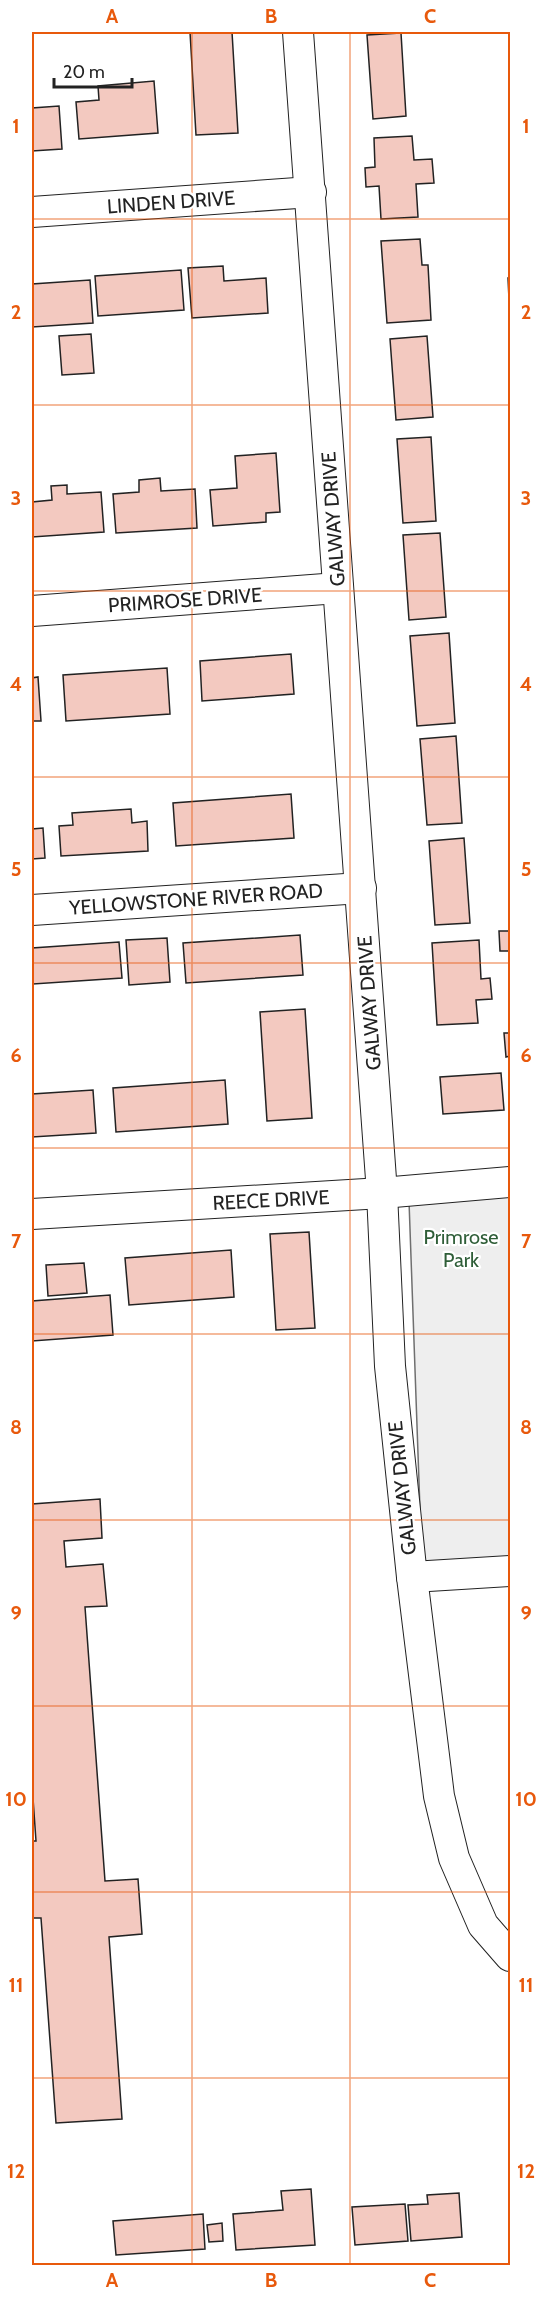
<svg xmlns="http://www.w3.org/2000/svg" width="542" height="2297" font-family="Cabin,sans-serif">
  <style>
    .green { fill: #eee; stroke: #6f6f6f; stroke-width: 1.5 }
    .building { fill: #f3c9c0; stroke: #222; stroke-width: 1.5 }
    .lines { fill: none; stroke-linecap: round; stroke-linejoin: round }
    .minor-casing { stroke: #222; stroke-width: 32 }
    .minor { stroke: #fff; stroke-width: 30 }
    .grid { fill: none; stroke: #e8590c; stroke-width: 1.5; stroke-opacity: 0.55 }
    .labels { text-anchor: middle; stroke-width: 4.5; stroke-linejoin: round; paint-order: stroke }
    .street-label { font-size: 20px; fill: #222; stroke: #fff }
    .park-label { font-size: 20px; fill: #2f5e38; stroke: #fff }
    .neatline { fill: none; stroke: #e8590c; stroke-width: 2 }
    .grid-label { font-size: 20px; text-anchor: middle; font-weight: bold; fill: #e8590c }
  </style>
  <rect width="100%" height="100%" fill="#fff"/>
  <polygon class="green" points="510,1194 510,1559 422,1566 409,1201"/>
  <g class="building">
    <polygon points="190,32 232,32 238,133 196,135"/>
    <polygon points="401,33 406,116 373,119 367,35"/>
    <polygon points="154,81 158,133 79,139 76,102 99,100 98,86"/>
    <polygon points="59,106 62,149 32,151 32,108"/>
    <polygon points="412,136 414,160 432,159 434,183 416,184 418,217 381,219 379,186 366,187 365,168 375,167 374,138"/>
    <polygon points="420,239 422,265 428,265 431,320 387,323 381,241"/>
    <polygon points="223,266 224,281 266,278 268,313 192,318 188,268"/>
    <polygon points="181,270 184,310 98,316 95,276"/>
    <polygon points="508,278 510,278 510,321"/>
    <polygon points="90,280 93,323 32,327 32,284"/>
    <polygon points="91,334 94,373 62,375 59,336"/>
    <polygon points="427,336 433,417 396,420 390,339"/>
    <polygon points="431,437 436,521 403,523 397,439"/>
    <polygon points="276,453 280,512 266,513 266,522 213,526 210,490 237,488 235,456"/>
    <polygon points="160,478 161,491 195,489 197,528 116,533 113,494 139,492 139,480"/>
    <polygon points="67,485 67,494 101,492 104,532 32,537 32,502 52,500 51,486"/>
    <polygon points="440,533 446,617 409,620 403,535"/>
    <polygon points="449,633 455,723 417,726 410,636"/>
    <polygon points="291,654 294,694 202,701 200,661"/>
    <polygon points="167,668 170,714 66,721 63,675"/>
    <polygon points="38,677 41,721 32,721 32,678"/>
    <polygon points="456,736 462,823 427,825 420,739"/>
    <polygon points="291,794 294,838 176,846 173,803"/>
    <polygon points="131,809 132,823 147,821 148,851 61,856 59,826 73,825 72,813"/>
    <polygon points="43,828 45,858 32,859 32,829"/>
    <polygon points="464,838 470,923 435,925 429,841"/>
    <polygon points="499,931 510,931 510,951 500,951"/>
    <polygon points="300,935 303,975 186,983 183,943"/>
    <polygon points="167,938 170,982 129,985 126,940"/>
    <polygon points="479,940 481,979 490,978 492,999 476,1000 478,1023 437,1025 432,943"/>
    <polygon points="119,942 122,978 33,984 32,948"/>
    <polygon points="305,1009 312,1118 267,1121 260,1012"/>
    <polygon points="504,1033 510,1033 510,1056 506,1057"/>
    <polygon points="501,1073 504,1110 443,1114 440,1077"/>
    <polygon points="225,1080 228,1124 116,1132 113,1088"/>
    <polygon points="93,1090 96,1133 32,1137 32,1094"/>
    <polygon points="309,1232 315,1328 276,1330 270,1234"/>
    <polygon points="231,1250 234,1297 129,1305 125,1258"/>
    <polygon points="84,1263 87,1293 48,1296 46,1265"/>
    <polygon points="110,1295 113,1335 32,1341 32,1301"/>
    <polygon points="100,1499 102,1538 64,1541 66,1567 103,1564 107,1606 85,1607 105,1881 138,1879 142,1934 109,1937 122,2119 56,2123 41,1918 32,1918 32,1841 36,1841 32,1784 32,1504"/>
    <polygon points="311,2189 315,2245 236,2250 233,2214 283,2210 281,2191"/>
    <polygon points="459,2193 462,2237 411,2241 408,2205 428,2204 427,2195"/>
    <polygon points="405,2204 408,2241 355,2245 352,2207"/>
    <polygon points="203,2214 205,2249 116,2255 113,2221"/>
    <polygon points="222,2223 223,2241 209,2242 207,2225"/>
  </g>
  <g class="lines">
    <g class="minor-casing">
      <g id="minor">
        <polyline points="298,32 382,1193 390,1366 412,1577 439,1796 454,1858 483,1925 510,1956"/>
        <polyline points="32,212 311,192"/>
        <polyline points="32,611 338,588"/>
        <polyline points="32,910 361,888"/>
        <polyline points="32,1214 382,1193 510,1182"/>
        <polyline points="412,1577 510,1571"/>
      </g>
    </g>
    <use href="#minor" class="minor"/>
  </g>
  <path class="grid" d="M192,32v2234M350,32v2234M32,219h478M32,405h478M32,591h478M32,777h478M32,963h478M32,1148h478M32,1334h478M32,1520h478M32,1706h478M32,1892h478M32,2078h478"/>
  <g class="labels">
    <g class="street-label">
      <text transform="translate(171 202) rotate(-4)" y="7">LINDEN DRIVE</text>
      <text transform="translate(333 519) rotate(-94)" y="7">GALWAY DRIVE</text>
      <text transform="translate(185 600) rotate(-4)" y="7">PRIMROSE DRIVE</text>
      <text transform="translate(196 899) rotate(-4)" y="7">YELLOWSTONE RIVER ROAD</text>
      <text transform="translate(369 1003) rotate(-94)" y="7">GALWAY DRIVE</text>
      <text transform="translate(271 1200) rotate(-3)" y="7">REECE DRIVE</text>
      <text transform="translate(402 1488) rotate(-96)" y="7">GALWAY DRIVE</text>
    </g>
    <g class="park-label">
      <text x="461" y="1244">Primrose<tspan x="461" dy="23">Park</tspan></text>
    </g>
  </g>
  <rect width="542" height="2297" fill="none" stroke="#ffffff" stroke-width="66"/>
  <path d="M54 78v9h78v-9" fill="none" stroke="#222222" stroke-width="3"/>
  <text x="63" y="78" font-size="18" fill="#222222" stroke="#ffffff" stroke-width="4.5" paint-order="stroke">20 m</text>
  <rect x="33" y="33" width="476" height="2231" class="neatline"/>
  <g class="grid-label">
    <text x="112" y="23">A</text>
    <text x="271" y="23">B</text>
    <text x="430" y="23">C</text>
    <text x="16" y="133">1</text>
    <text x="526" y="133">1</text>
    <text x="16" y="319">2</text>
    <text x="526" y="319">2</text>
    <text x="16" y="505">3</text>
    <text x="526" y="505">3</text>
    <text x="16" y="691">4</text>
    <text x="526" y="691">4</text>
    <text x="16" y="876">5</text>
    <text x="526" y="876">5</text>
    <text x="16" y="1062">6</text>
    <text x="526" y="1062">6</text>
    <text x="16" y="1248">7</text>
    <text x="526" y="1248">7</text>
    <text x="16" y="1434">8</text>
    <text x="526" y="1434">8</text>
    <text x="16" y="1620">9</text>
    <text x="526" y="1620">9</text>
    <text x="16" y="1806">10</text>
    <text x="526" y="1806">10</text>
    <text x="16" y="1992">11</text>
    <text x="526" y="1992">11</text>
    <text x="16" y="2178">12</text>
    <text x="526" y="2178">12</text>
    <text x="112" y="2287">A</text>
    <text x="271" y="2287">B</text>
    <text x="430" y="2287">C</text>
  </g>
</svg>
